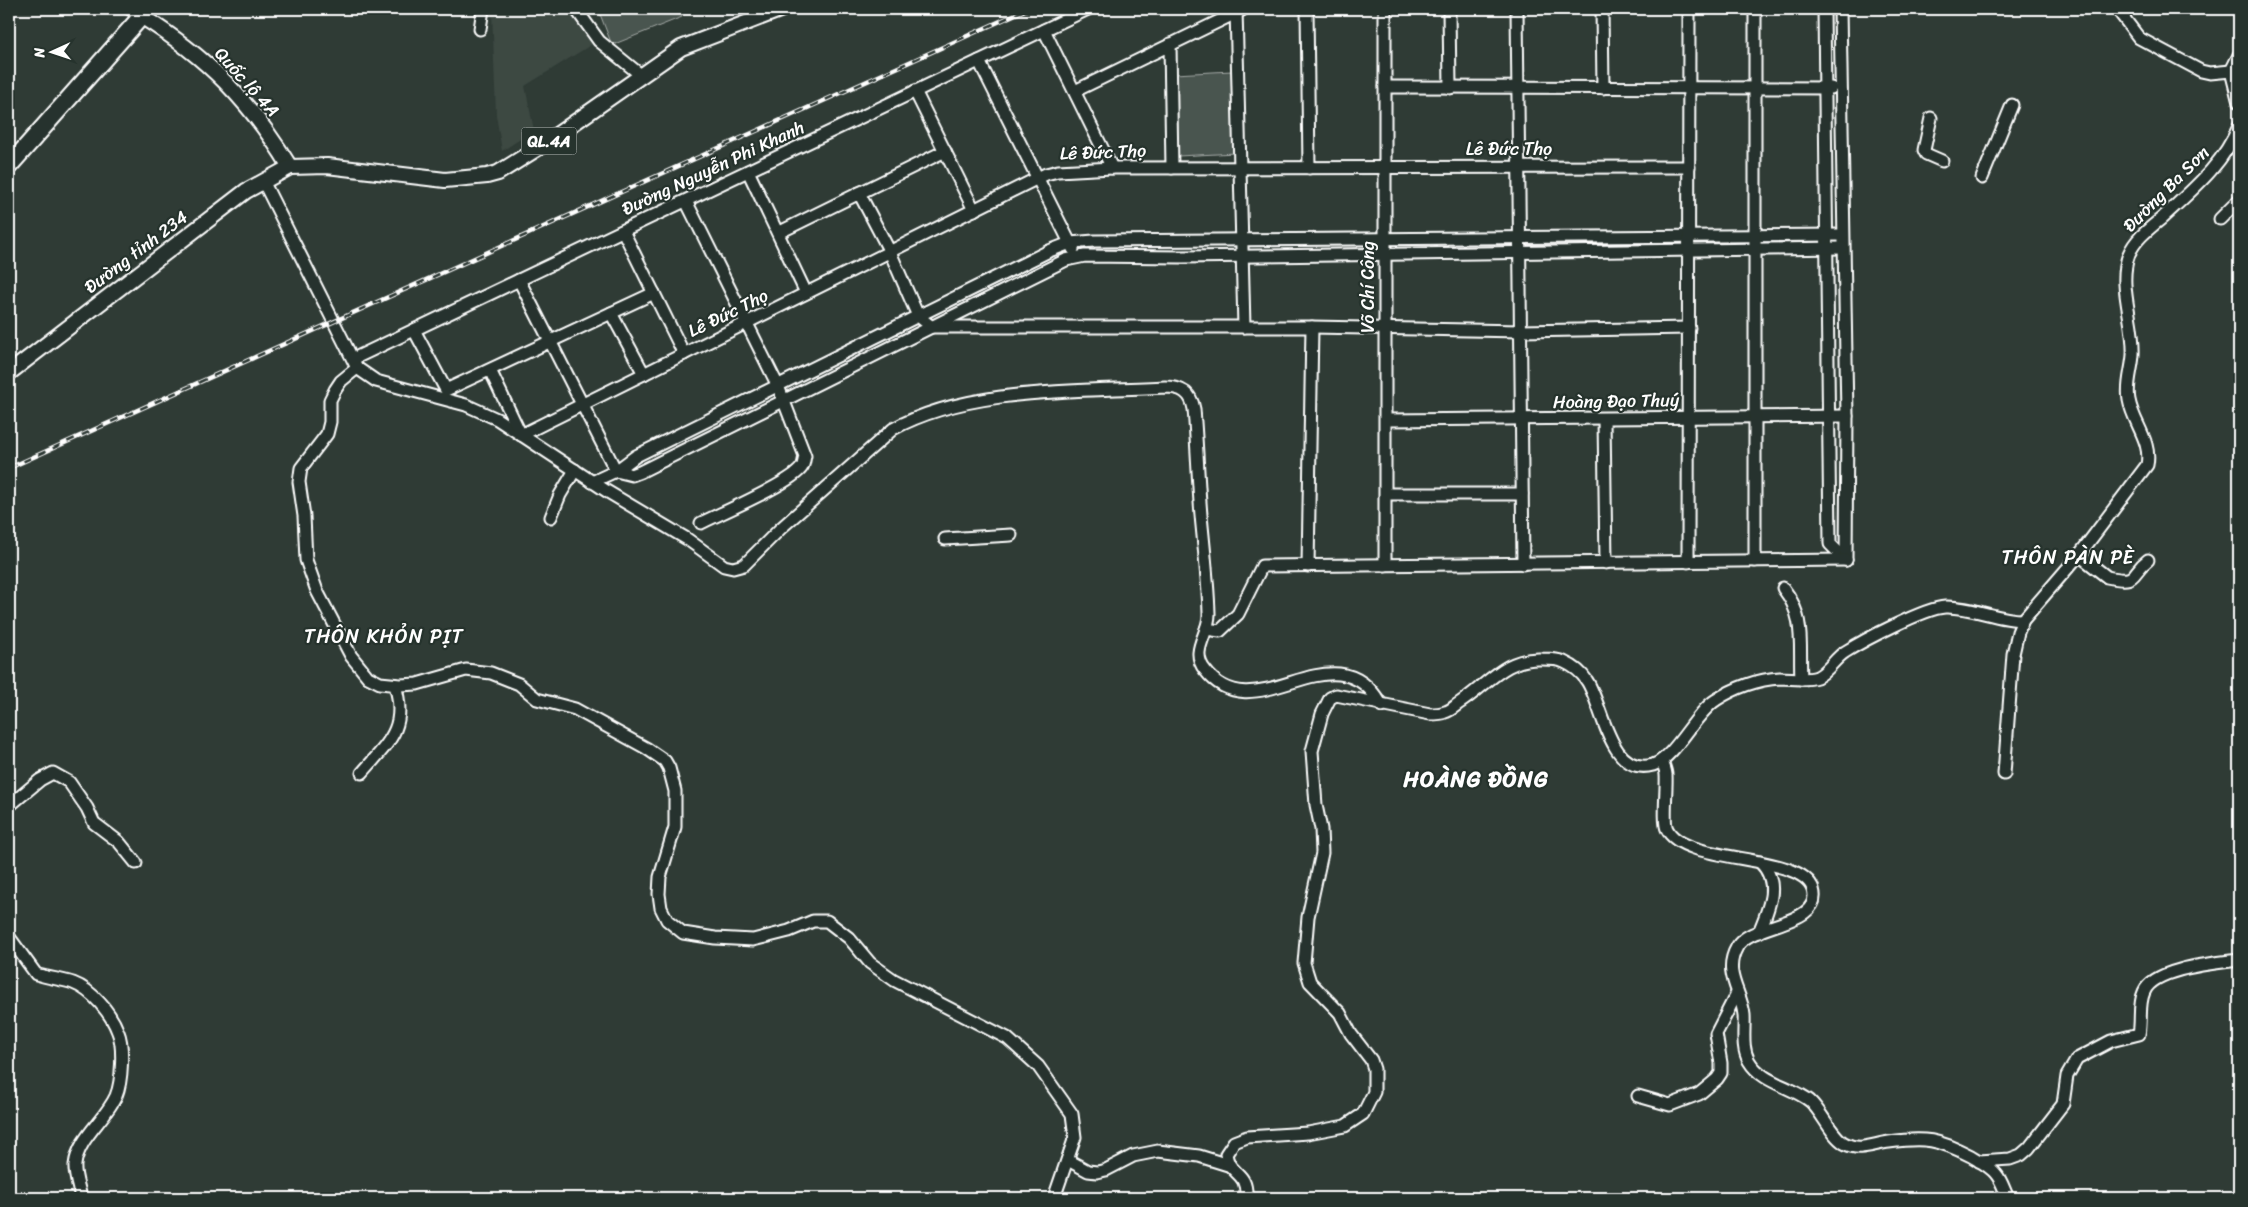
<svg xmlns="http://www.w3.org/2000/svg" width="2248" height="1207" font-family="Sriracha,sans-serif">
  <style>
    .built { fill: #3c4842 }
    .green { fill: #4a544f; stroke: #a4aaa7 }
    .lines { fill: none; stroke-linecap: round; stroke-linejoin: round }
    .minor-casing { stroke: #fff; stroke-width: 15 }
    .major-casing { stroke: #fff; stroke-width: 18 }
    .highway-casing { stroke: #fff; stroke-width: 20 }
    .minor { stroke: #26332d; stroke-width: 11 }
    .major { stroke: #26332d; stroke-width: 14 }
    .highway { stroke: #26332d; stroke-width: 16 }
    .rail-casing { stroke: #fff; stroke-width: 4.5 }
    .rail { stroke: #26332d; stroke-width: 2.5; stroke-dasharray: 8; stroke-linecap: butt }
    .labels { text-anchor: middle; stroke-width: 4.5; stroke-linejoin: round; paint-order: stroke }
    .shield { fill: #26332d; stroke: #bec2c0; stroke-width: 1 }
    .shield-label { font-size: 16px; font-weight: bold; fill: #fff }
    .street-label { font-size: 18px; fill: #fff; stroke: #26332d }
    .quarter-label { font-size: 20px; letter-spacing: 1px; fill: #fff; stroke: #26332d }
    .district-label { font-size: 22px; font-weight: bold; letter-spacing: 1px; fill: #fff; stroke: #26332d }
  </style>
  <rect width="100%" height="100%" fill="#2f3b35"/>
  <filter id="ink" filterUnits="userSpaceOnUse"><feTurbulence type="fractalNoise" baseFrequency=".02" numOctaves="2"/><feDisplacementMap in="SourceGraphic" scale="10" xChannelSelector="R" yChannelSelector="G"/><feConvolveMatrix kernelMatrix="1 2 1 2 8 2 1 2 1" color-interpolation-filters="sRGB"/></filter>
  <g filter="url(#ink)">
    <polygon class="built" points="492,9 572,9 594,43 525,86 534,130 502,151 496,115"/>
    <g class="green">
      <polygon points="598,9 679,9 682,17 612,45"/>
      <polygon points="1232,71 1236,153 1178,156 1174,74"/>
    </g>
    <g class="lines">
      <g class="minor-casing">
        <g id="minor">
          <polyline points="130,9 141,16"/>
          <polyline points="576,9 599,41 642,76"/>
          <polyline points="1236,9 1244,327"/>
          <polyline points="1307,9 1309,168"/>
          <polyline points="1449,9 1450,88"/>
          <polyline points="1517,9 1523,564"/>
          <polyline points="1602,9 1603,88"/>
          <polyline points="1824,9 1830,544 1846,560"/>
          <polyline points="1840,9 1847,416 1846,560"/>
          <polyline points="2117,9 2139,38 2201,71 2210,73 2231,71"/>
          <polyline points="480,29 483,9"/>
          <polyline points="1044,30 1112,168"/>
          <polyline points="1170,44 1172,168"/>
          <polyline points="2239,55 2231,71 2239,103"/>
          <polyline points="979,61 1073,249"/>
          <polyline points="1385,87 1831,88"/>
          <polyline points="915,91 974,210"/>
          <polyline points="1075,91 1242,10"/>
          <polyline points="1931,118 1924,150 1926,154 1942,161"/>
          <polyline points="748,171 806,293"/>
          <polyline points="1982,178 2012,105"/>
          <path d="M263,181l94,187 19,13 90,24 31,14 111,73 79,47 37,27 9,2 11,-3 37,-37 112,-99c76,-42 186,-37 272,-42 16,0 26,5 29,22 3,36 4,71 7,106 3,33 7,65 8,98 1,21 -20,37 -4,57 50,66 130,-48 177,36"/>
          <polyline points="859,193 890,252 918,316 932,327 1312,327 1521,331 1689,328"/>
          <path d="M686,201l92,185 27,70c-1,3 -1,8 -3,11 -10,16 -81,46 -101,56"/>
          <polyline points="2220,219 2239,200"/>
          <polyline points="623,231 684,354"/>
          <polyline points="778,233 945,151"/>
          <polyline points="519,280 616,471"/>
          <polyline points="611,313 644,374"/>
          <polyline points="414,330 446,390 654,293"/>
          <polyline points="353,359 1088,9"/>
          <polyline points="357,368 341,381 335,390 330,400 330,422 327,434 301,468 299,482 304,516 306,560 317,591 351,656 368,677 380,683 400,685 417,684 466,670 491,673 519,684 537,699 575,709 646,748 665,761 669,768 675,791 675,827 660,877 659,894 661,908 667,920 683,933 715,938 753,940 789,931 813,921 827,921 849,938 870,963 894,980 1007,1038 1038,1066 1072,1114 1075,1137 1054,1198"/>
          <polyline points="490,370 521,435 1046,174 1058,171 1112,168 1689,167"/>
          <polyline points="1604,419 1606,563"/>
          <polyline points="1386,420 1847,416"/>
          <polyline points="616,471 632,475 640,472 1066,260 1085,256 1182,257 1842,248"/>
          <polyline points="592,482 616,471 636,456 1049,251 1070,243 1094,241 1842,235"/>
          <polyline points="1386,494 1522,494"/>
          <polyline points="551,517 560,495 575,470"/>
          <polyline points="945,539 1011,535"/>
          <path d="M2079,555l28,22c33,7 22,-3 41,-17"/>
          <polyline points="1755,561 1755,9"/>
          <polyline points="1688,562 1689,9"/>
          <polyline points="1385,565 1385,9"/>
          <polyline points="1308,566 1312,327"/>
          <path d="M1783,588c23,29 16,56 18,91"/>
          <polyline points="1206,629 1220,631 1238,614 1262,566 1846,560"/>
          <path d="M1662,760c1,5 4,10 4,15 1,11 -3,47 1,54 17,36 134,23 146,60 11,37 -63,33 -76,58 -15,26 5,45 7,68 1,14 -3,32 5,46 13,22 42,25 61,40 12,11 21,34 34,42 15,9 29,1 45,-1 36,-5 49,-3 82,14 8,5 19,10 25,18 6,7 8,16 12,24"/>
          <path d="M362,773c26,-30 46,-45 33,-88"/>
          <path d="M2004,774l9,-120 5,-22 5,-12 56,-65 68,-90c5,-24 -14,-42 -18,-65 -3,-15 3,-30 4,-45 2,-33 -16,-69 -4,-101 6,-15 21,-26 33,-36 30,-28 61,-53 77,-92"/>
          <polyline points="9,806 40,780 53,773 69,782 87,808 94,823 119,842 136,863"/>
          <path d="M1759,932c10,-24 22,-50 1,-70"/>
          <path d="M9,937l27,37c12,4 25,5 37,9 19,7 38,30 45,49 6,14 4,50 -2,64 -11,24 -38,42 -41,69 -1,10 4,22 6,33"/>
          <polyline points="1638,1096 1670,1105 1699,1094 1717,1079 1721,1073 1721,1063 1716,1034 1737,993"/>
          <polyline points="1068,1160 1088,1171 1097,1172 1106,1170 1133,1156 1158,1151 1199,1156 1228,1165"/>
          <path d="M1979,1161l31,-2 11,-4 8,-7 34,-44 4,-28 10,-17 34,-18 28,-7c3,-14 -1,-29 5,-42 9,-24 73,-29 95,-32"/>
          <path d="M1246,1198c2,-28 -17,-22 -20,-44l8,-12 13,-5 61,-4 37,-7 18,-12 11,-22v-23l-3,-9 -20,-26 -11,-21 -30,-31 -6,-19 4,-46 14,-64 -1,-24 -5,-24 -4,-54 10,-37 8,-16 6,-3 94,19c5,0 11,0 15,-2 5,-1 9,-5 13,-8 29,-18 46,-47 84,-45 7,0 16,0 22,3 9,4 18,11 23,19 16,24 22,96 66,84 22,-7 42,-52 63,-65 18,-12 42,-21 64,-22 12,0 25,3 37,-1 11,-5 18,-19 28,-25 19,-12 80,-44 100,-45 26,-1 52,13 78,13"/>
        </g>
      </g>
      <g class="major-casing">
        <g id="major">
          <path d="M141,16c66,41 109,85 149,151"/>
          <polyline points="9,373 246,191 290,167 327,166 445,180 487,176 498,173 538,148 681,48 782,9"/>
        </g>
      </g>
      <g class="highway-casing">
        <polyline id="highway" points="9,166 148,9"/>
      </g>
      <use href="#minor" class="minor"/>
      <use href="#major" class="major"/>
      <use href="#highway" class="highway"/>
      <g class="rail-casing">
        <polyline id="rail" points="9,468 1027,9"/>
      </g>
      <use href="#rail" class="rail"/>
    </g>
  </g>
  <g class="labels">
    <rect class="shield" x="521.5" y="127.5" width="55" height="27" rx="4"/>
    <g class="shield-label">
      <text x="549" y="147">QL.4A</text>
    </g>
    <g class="street-label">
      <text transform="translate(247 82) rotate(48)" y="6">Quốc lộ 4A</text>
      <text x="1509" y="155">Lê Đức Thọ</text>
      <text transform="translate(1103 152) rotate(-2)" y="6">Lê Đức Thọ</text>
      <text transform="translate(713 168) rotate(-25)" y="6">Đường Nguyễn Phi Khanh</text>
      <text transform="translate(2166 189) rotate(-45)" y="6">Đường Ba Sơn</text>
      <text transform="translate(136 252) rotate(-37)" y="6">Đường tỉnh 234</text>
      <text transform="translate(1368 287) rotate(-90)" y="6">Võ Chí Công</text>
      <text transform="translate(728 313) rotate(-26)" y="6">Lê Đức Thọ</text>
      <text transform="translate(1616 401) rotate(-1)" y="6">Hoàng Đạo Thuý</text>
    </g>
    <g class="quarter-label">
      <text x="2068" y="564">THÔN PÀN PÈ</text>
      <text x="384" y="643">THÔN KHỎN PỊT</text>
    </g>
    <g class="district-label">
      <text x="1476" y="787">HOÀNG ĐỒNG</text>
    </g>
  </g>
  <rect width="2248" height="1207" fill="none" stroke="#26332d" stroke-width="30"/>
  <rect x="15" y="15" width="2218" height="1177" fill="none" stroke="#fff" stroke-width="2" filter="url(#ink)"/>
  <g transform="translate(52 52) rotate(267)" stroke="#26332d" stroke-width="4" paint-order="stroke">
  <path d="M0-4L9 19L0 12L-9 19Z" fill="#ffffff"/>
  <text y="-8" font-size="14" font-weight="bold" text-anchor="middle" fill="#ffffff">N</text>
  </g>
</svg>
